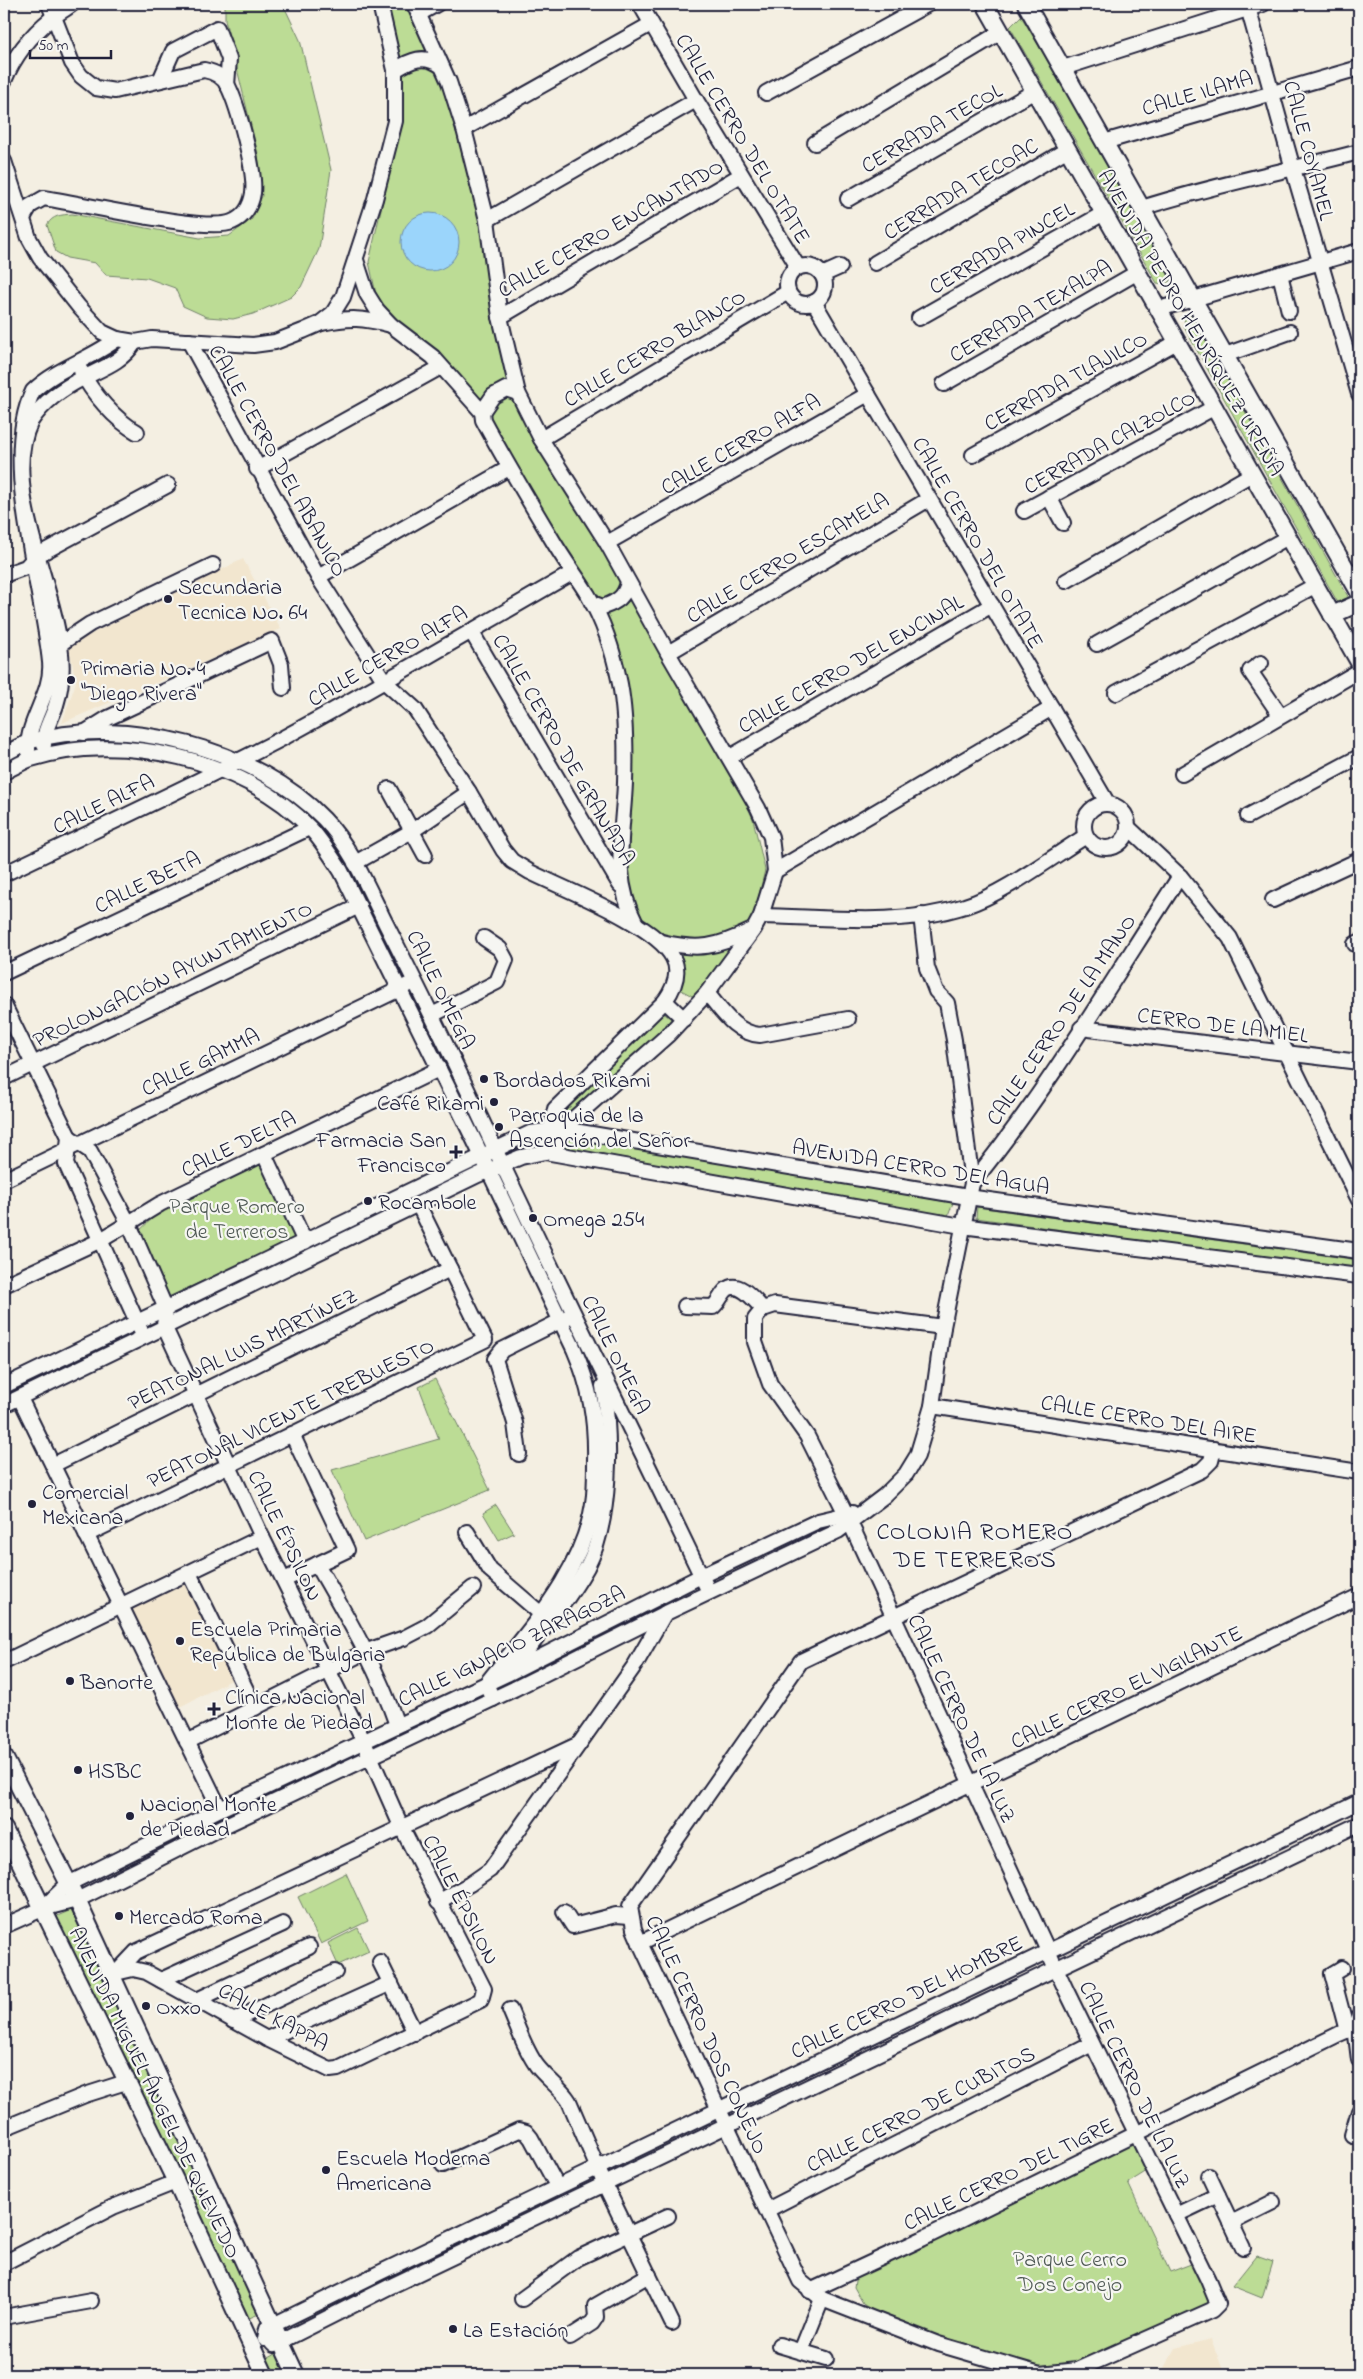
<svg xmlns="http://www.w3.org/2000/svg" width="1363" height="2379" font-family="'Indie Flower',sans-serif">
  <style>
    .built { fill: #f2e6cf }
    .green { fill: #bcdc95; stroke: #6f7f68 }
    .water { fill: #9bd5fb; stroke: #6b8dae }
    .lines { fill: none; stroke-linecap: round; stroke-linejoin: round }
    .minor-casing { stroke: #22223b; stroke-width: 18 }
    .major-casing { stroke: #22223b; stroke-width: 20 }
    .minor { stroke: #f6f6f2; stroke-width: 14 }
    .major { stroke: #f6f6f2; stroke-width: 16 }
    .poi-dot { fill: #22223b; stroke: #f6f6f2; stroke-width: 2 }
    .labels { text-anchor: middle; stroke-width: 4.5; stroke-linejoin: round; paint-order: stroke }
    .street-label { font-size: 22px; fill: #22223b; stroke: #f6f6f2 }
    .poi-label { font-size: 22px; fill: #22223b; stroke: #f6f6f2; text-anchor: start }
    .park-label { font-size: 22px; fill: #505a56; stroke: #f6f6f2 }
    .neighbourhood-label { font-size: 24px; letter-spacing: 1px; fill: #22223b; stroke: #f6f6f2 }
  </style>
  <rect width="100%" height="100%" fill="#f4efe2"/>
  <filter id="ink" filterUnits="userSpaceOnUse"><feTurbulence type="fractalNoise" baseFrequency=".02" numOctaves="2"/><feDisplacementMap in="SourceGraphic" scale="10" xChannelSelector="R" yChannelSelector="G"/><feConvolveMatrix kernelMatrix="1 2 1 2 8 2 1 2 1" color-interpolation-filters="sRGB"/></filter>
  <g filter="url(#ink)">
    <g class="built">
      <polygon points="243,559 281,629 62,723 76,682 69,648 73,643"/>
      <polygon points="189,1573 239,1676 172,1711 121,1606"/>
      <polygon points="1211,2339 1225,2375 1160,2375 1175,2348"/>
    </g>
    <g class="green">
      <path d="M225,4h58l17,36 31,130 -12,79 -18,38 -10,10 -38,17 -20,5 -26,-2 -24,-11 -8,-18 -28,-10 -41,-3 -11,-12 -28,-5 -11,-6 -9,-27c6,-10 14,-10 25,-11l128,24 29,-2 23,-17 10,-23 -4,-42 -33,-134z"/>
      <polygon points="382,4 410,4 443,79 483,221 515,393 726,758 753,819 765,870 753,920 733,937 719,942 670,941 652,931 634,913 625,886 626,780 609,637 483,410 451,365 394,320 376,294 369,262 401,121"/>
      <polygon points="1021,16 1173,271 1170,281 1164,284 1157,283 1010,27"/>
      <polygon points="1185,316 1192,316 1350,600 1338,603 1184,327"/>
      <polygon points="740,941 694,997 681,990 672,949 680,951 717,952"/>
      <polygon points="662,1012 674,1021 563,1117 568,1106"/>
      <polygon points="567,1135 953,1203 948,1216 563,1147"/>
      <polygon points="258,1159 297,1238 166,1298 136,1234 165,1206"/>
      <polygon points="479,1163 480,1170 173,1317 174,1310"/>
      <polygon points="977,1207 1359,1260 1359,1271 976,1218"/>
      <polygon points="435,1379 490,1490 364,1541 332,1470 439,1439 419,1387"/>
      <polygon points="496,1505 514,1533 499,1540 483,1513"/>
      <polygon points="346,1873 368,1921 321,1944 298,1897"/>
      <polygon points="71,1910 261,2313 247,2319 53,1918"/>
      <polygon points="358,1928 369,1951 338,1965 328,1943"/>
      <polygon points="1135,2142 1150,2169 1128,2183 1170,2272 1191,2264 1206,2283 1215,2305 1084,2361 1039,2368 890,2320 864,2305 854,2287 856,2275"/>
      <polygon points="1256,2256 1273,2262 1262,2298 1232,2286"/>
      <polygon points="277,2353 287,2375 273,2375 266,2359"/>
    </g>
    <circle class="water" cx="430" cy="242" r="29"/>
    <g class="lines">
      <g class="minor-casing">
        <g id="minor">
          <polyline points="414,4 449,82 464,129 487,220 500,317 518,393 541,439 607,543 668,653 758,808 771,837 775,871 761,916 754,929 707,993 669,1034 562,1129 554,1153"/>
          <polyline points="640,4 696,100 798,267"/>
          <polyline points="1247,4 1293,169 1359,394"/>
          <polyline points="419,14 437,4"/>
          <polyline points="1063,68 1263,4"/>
          <path d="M395,70c16,-10 29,-16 45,-5"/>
          <polyline points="161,78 173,51 217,28 229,59 227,85"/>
          <path d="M4,81c10,-25 27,-46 48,-63 6,-5 14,-9 20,-14"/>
          <polyline points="766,93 928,4"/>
          <polyline points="464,129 651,24"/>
          <polyline points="1104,142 1359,68"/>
          <polyline points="815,143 1001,32"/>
          <polyline points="4,161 29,238 40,258 79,307 102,332 117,339 135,342 152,339 253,345 275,342 303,331 319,324 333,313 343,297 375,199 395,121 395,70 380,4"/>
          <polyline points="848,199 1035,91"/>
          <path d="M1142,208c71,-23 145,-37 217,-56"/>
          <path d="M23,218l7,-12 14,-8c35,5 163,35 188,24 12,-5 19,-16 21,-29 3,-21 -15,-87 -25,-107 -5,-10 -13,-14 -24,-16l-89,21 -19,-3 -15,-12 -9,-13 -23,-59"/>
          <polyline points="487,220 696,100"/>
          <path d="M356,260l11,34 10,16 14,15 42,32 49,55 1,8c22,41 46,81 70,121 11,19 24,36 35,54 16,27 26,59 32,89 6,32 6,67 5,99 -2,50 -14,93 11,141"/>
          <polyline points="875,263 1068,149"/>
          <circle cx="806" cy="285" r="19"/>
          <polyline points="1280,274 1289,311"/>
          <polyline points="822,275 840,267"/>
          <polyline points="814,302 1108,804"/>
          <polyline points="1159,309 1359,251"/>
          <polyline points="500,317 741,175"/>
          <polyline points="919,318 1104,213"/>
          <path d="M322,323c29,-6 40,-5 69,2"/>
          <path d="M189,341l129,236 67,105 30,27 54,83 34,58 9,11 18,11c36,18 126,52 143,86 8,15 1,30 -8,43l-110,108 -10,43"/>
          <polyline points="1225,355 1290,332"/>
          <path d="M81,371c11,22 34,49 56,61"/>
          <polyline points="944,384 1138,272"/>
          <polyline points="482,412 493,396 506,389 518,393"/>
          <polyline points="541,439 788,292"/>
          <polyline points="973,455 1177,342"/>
          <polyline points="257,469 441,367"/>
          <polyline points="1049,497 1063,523"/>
          <polyline points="1024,511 1215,407"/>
          <polyline points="607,543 868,394"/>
          <polyline points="4,575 26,567 36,556 168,485"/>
          <polyline points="318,577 509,468"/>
          <polyline points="1066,581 1252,474"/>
          <path d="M592,603l11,4c14,-5 22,-10 25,-25"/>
          <polyline points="471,631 620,885"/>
          <polyline points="1097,644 1288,537"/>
          <polyline points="53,645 60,644 90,624 213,565"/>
          <polyline points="668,653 929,499"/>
          <polyline points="1261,663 1250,671 1280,715"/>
          <polyline points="1116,693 1316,585"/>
          <polyline points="84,733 108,718 272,641 281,664 283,688"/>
          <path d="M44,745c-1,-14 8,-27 12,-40 6,-19 7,-40 4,-60 -8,-67 -60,-160 -29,-224 13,-20 31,-32 52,-43 20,-10 39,-16 52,-36"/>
          <path d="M28,750c-1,-30 25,-57 22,-88 -8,-79 -50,-203 -17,-271 24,-23 58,-32 84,-52"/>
          <path d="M4,754c9,-4 18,-10 27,-13 92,-27 227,8 293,78 28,29 44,69 62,105 33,65 65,130 96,197 73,158 152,313 227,471"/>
          <polyline points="730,757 992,605"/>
          <path d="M4,772c9,-4 18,-10 27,-13 90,-28 213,0 279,69 12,13 21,28 31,43l133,269 100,209c16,37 22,71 21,111 0,12 0,23 -1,35 -7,73 -64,133 -108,189l7,15"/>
          <polyline points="1182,774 1359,671"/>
          <polyline points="389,789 425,855"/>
          <circle cx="1106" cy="826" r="22"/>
          <polyline points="1248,816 1359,757"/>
          <polyline points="1129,828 1180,876 1230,938 1359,1200"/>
          <polyline points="355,863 412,831 469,792"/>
          <polyline points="775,871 1052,708"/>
          <path d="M4,874c93,-45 187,-88 279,-136 98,-53 193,-110 289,-165"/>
          <polyline points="1273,900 1359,860"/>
          <path d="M761,916c66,1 139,11 204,-10 37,-11 87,-49 121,-70"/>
          <path d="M662,942c37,9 55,5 88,-11"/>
          <polyline points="1355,944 1359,942"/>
          <polyline points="4,973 309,828"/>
          <path d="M707,993c15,18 28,40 53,42l88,-16"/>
          <polyline points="665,1001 684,1019"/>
          <polyline points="4,1005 69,1137 66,1164 141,1331"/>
          <polyline points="432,1015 497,982 506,960 500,949 484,938"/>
          <polyline points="1081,1028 1359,1062"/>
          <polyline points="4,1078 359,906"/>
          <polyline points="69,1137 90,1151 129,1224 166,1309 164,1326 262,1537 363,1740 401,1826 484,1989 481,2000 338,2069 330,2070 267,2039 146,1972 133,1969 111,1974"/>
          <polyline points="264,1154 305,1242"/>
          <polyline points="4,1180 408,985"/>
          <path d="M972,1183c78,-96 141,-204 208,-307"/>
          <polyline points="4,1285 101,1240 160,1204 439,1069"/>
          <path d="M685,1306l28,1c6,-5 8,-12 13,-17 13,-11 29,11 37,19"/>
          <polyline points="943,1327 775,1305 763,1309 755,1319 755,1342 770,1384 807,1436 846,1514 1066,1990 1208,2280 1218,2304 1212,2310 1077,2370 1040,2374 938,2344 822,2299 800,2281 640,1943 634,1929 630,1906 801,1661 1202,1470 1211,1461 1214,1449"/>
          <polyline points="4,1386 530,1133 562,1129 968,1197 1359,1251"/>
          <polyline points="20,1398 220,1809"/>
          <polyline points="4,1405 478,1175 521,1157 545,1152 962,1226 1359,1276"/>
          <polyline points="932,1406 1359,1472"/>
          <polyline points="519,1454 515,1423 495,1359 502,1350 568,1317"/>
          <polyline points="53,1465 450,1269"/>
          <polyline points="467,1532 490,1570 547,1619"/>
          <polyline points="86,1535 485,1340 418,1204"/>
          <path d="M317,1564c31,55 59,101 80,161"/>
          <polyline points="189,1573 255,1708"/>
          <polyline points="284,1580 347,1550 292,1434"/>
          <polyline points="4,1662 262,1537"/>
          <path d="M512,1669c26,-33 54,-65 75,-102 25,-47 24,-130 16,-181"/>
          <polyline points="187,1742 367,1651 404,1638 427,1626 473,1588"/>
          <polyline points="438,1902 470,1884 490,1870 635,1665 665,1613"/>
          <polyline points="43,1908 68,1884 220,1809 507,1674 701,1576 818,1521 852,1513"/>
          <polyline points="564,1912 573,1926 616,1915 630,1916"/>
          <polyline points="4,1926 42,1909 77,1900 228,1824 514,1689 666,1613 838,1531 884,1496 906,1474 917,1456 932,1406 943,1327 972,1183 954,1040 947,1003 936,991 927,968 921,915"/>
          <polyline points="640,1943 1359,1596"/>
          <polyline points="380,1962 415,2033"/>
          <polyline points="1342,1968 1332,1974 1347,2031"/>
          <polyline points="119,1970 136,1952 579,1744"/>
          <polyline points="161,1980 283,1924"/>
          <polyline points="197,2000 309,1947"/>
          <path d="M510,2010c8,18 15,40 27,56 10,13 23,21 32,35l36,84 67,138"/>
          <polyline points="1359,2015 1355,2027 1359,2060"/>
          <polyline points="233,2021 335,1972"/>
          <polyline points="267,2039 391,1983"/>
          <polyline points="4,2128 85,2095 126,2082"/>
          <polyline points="1352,2135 1359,2111"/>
          <polyline points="443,2165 519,2130 526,2132 531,2138 557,2186"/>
          <polyline points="1209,2176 1243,2248"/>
          <polyline points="767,2210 1092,2044"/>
          <polyline points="1176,2215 1218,2195"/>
          <polyline points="1231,2223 1273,2202"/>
          <polyline points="4,2263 113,2207 176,2182"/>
          <polyline points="810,2291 922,2239 1339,2034 1355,2027 1359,2028"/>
          <polyline points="522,2299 578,2258 668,2216"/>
          <polyline points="4,2317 91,2301"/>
          <polyline points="570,2337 592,2323 596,2317 595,2306 649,2275"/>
          <polyline points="265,2339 267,2328 379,2273 1359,1802"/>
          <polyline points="272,2343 274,2345 387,2288 1359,1824"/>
          <polyline points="779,2345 826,2359"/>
          <polyline points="801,2351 822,2299"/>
        </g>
      </g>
      <g class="major-casing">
        <g id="major">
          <polyline points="985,4 1359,662"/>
          <polyline points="1026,4 1359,592"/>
          <polyline points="1332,615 1359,603"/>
          <polyline points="4,1757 77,1900 296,2375"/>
          <polyline points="4,1829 176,2182 265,2375"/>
        </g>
      </g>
      <use href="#minor" class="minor"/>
      <use href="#major" class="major"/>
    </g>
  </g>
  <g class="poi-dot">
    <circle cx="168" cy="599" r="5"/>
    <circle cx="71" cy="680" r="5"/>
    <circle cx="484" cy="1079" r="5"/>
    <circle cx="494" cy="1102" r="5"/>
    <circle cx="499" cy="1127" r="5"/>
    <path d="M453.5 1144.5h5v5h5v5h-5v5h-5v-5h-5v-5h5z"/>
    <circle cx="368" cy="1201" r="5"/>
    <circle cx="533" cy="1218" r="5"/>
    <circle cx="32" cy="1504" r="5"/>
    <circle cx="180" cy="1641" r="5"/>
    <circle cx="70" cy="1681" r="5"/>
    <path d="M211.5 1701.5h5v5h5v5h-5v5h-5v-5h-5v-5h5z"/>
    <circle cx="78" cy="1770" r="5"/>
    <circle cx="130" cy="1816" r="5"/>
    <circle cx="119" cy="1916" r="5"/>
    <circle cx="146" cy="2006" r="5"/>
    <circle cx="326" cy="2170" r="5"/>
    <circle cx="453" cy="2329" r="5"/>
  </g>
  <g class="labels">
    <g class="street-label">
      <text transform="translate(1197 92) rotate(-16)" y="8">CALLE ILAMA</text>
      <text transform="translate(931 127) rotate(-30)" y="8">CERRADA TECOL</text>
      <text transform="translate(744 138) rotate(59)" y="8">CALLE CERRO DEL OTATE</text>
      <text transform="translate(1310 150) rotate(75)" y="8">CALLE COYAMEL</text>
      <text transform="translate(960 188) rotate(-31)" y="8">CERRADA TECOAC</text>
      <text transform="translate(610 227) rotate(-30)" y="8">CALLE CERRO ENCANTADO</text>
      <text transform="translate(1001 247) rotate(-30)" y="8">CERRADA PINCEL</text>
      <text transform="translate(1030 310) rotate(-30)" y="8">CERRADA TEXALPA</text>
      <text transform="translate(1192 322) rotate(60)" y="8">AVENIDA PEDRO HENRÍQUEZ UREÑA</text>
      <text transform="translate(654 347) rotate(-31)" y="8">CALLE CERRO BLANCO</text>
      <text transform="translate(1065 380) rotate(-29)" y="8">CERRADA TLAJILCO</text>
      <text transform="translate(1109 441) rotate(-29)" y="8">CERRADA CALZOLCO</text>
      <text transform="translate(740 443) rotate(-30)" y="8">CALLE CERRO ALFA</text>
      <text transform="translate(279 460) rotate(61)" y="8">CALLE CERRO DEL ABANICO</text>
      <text transform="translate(979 542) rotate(60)" y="8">CALLE CERRO DEL OTATE</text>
      <text transform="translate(787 557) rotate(-31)" y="8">CALLE CERRO ESCAMELA</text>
      <text transform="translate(387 655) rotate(-30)" y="8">CALLE CERRO ALFA</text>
      <text transform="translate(850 663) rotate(-30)" y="8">CALLE CERRO DEL ENCINAL</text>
      <text transform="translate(565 749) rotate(60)" y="8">CALLE CERRO DE GRANADA</text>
      <text transform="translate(103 803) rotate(-26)" y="8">CALLE ALFA</text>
      <text transform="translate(147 881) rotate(-26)" y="8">CALLE BETA</text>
      <text transform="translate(172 973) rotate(-26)" y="8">PROLONGACIÓN AYUNTAMIENTO</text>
      <text transform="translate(442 989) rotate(64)" y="8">CALLE OMEGA</text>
      <text transform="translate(1060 1019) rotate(-56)" y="8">CALLE CERRO DE LA MANO</text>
      <text transform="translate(1223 1024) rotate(7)" y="8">CERRO DE LA MIEL</text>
      <text transform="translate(200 1061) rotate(-26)" y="8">CALLE GAMMA</text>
      <text transform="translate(238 1143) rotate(-26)" y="8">CALLE DELTA</text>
      <text transform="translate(921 1166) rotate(9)" y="8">AVENIDA CERRO DEL AGUA</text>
      <text transform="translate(242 1348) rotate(-26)" y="8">PEATONAL LUIS MARTÍNEZ</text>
      <text transform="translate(617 1354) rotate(64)" y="8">CALLE OMEGA</text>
      <text transform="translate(290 1412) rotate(-26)" y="8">PEATONAL VICENTE TREBUESTO</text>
      <text transform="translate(1149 1418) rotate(9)" y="8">CALLE CERRO DEL AIRE</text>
      <text transform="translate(286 1535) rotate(64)" y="8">CALLE ÉPSILON</text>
      <text transform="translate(511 1645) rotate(-26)" y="8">CALLE IGNACIO ZARAGOZA</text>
      <text transform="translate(1126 1686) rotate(-26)" y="8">CALLE CERRO EL VIGILANTE</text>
      <text transform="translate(963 1718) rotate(65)" y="8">CALLE CERRO DE LA LUZ</text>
      <text transform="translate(462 1899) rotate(63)" y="8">CALLE ÉPSILON</text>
      <text transform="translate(906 1996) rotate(-26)" y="8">CALLE CERRO DEL HOMBRE</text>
      <text transform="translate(274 2016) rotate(28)" y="8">CALLE KAPPA</text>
      <text transform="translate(708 2034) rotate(65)" y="8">CALLE CERRO DOS CONEJO</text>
      <text transform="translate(1136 2084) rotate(64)" y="8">CALLE CERRO DE LA LUZ</text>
      <text transform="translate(156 2092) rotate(64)" y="8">AVENIDA MIGUEL ÁNGEL DE QUEVEDO</text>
      <text transform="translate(920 2108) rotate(-27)" y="8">CALLE CERRO DE CUBITOS</text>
      <text transform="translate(1008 2173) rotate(-26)" y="8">CALLE CERRO DEL TIGRE</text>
    </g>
    <g class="poi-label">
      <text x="178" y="594">Secundaria<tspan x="178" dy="25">Tecnica No. 64</tspan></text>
      <text x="81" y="675">Primaria No. 4<tspan x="81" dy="25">"Diego Rivera"</tspan></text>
      <text x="494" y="1087">Bordados Rikami</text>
      <text x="484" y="1110" text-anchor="end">Café Rikami</text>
      <text x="509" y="1122">Parroquia de la<tspan x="509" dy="25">Ascención del Señor</tspan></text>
      <text x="446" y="1147" text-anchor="end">Farmacia San<tspan x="446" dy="25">Francisco</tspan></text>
      <text x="378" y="1209">Rocambole</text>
      <text x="543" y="1226">Omega 254</text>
      <text x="42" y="1499">Comercial<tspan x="42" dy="25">Mexicana</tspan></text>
      <text x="190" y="1636">Escuela Primaria<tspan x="190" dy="25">República de Bulgaria</tspan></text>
      <text x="80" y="1689">Banorte</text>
      <text x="225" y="1704">Clínica Nacional<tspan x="225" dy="25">Monte de Piedad</tspan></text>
      <text x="88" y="1778">HSBC</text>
      <text x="140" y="1811">Nacional Monte<tspan x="140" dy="25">de Piedad</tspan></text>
      <text x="129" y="1924">Mercado Roma</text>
      <text x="156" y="2014">Oxxo</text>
      <text x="336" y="2165">Escuela Moderna<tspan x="336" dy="25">Americana</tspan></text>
      <text x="463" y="2337">La Estación</text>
    </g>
    <g class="park-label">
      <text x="237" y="1213">Parque Romero<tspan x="237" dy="25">de Terreros</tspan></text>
      <text x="1070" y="2266">Parque Cerro<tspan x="1070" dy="25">Dos Conejo</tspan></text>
    </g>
    <g class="neighbourhood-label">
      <text x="975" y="1539">COLONIA ROMERO<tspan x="975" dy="28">DE TERREROS</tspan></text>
    </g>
  </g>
  <rect width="1363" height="2379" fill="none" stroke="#f6f6f2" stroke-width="20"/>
  <rect x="10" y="10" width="1343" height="2359" fill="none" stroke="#22223b" stroke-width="2" filter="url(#ink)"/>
  <path d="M30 50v8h81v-8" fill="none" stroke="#22223b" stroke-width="2.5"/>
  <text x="38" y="50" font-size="15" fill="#22223b" stroke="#f6f6f2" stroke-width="4" paint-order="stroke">50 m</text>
</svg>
